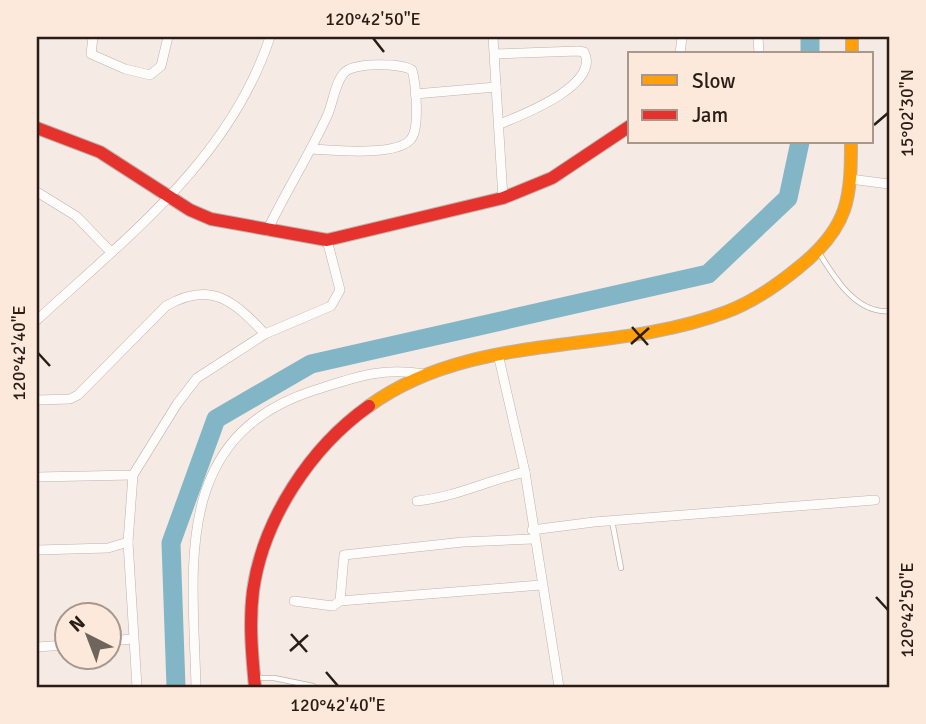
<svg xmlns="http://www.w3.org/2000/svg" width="926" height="724" font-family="Signika,sans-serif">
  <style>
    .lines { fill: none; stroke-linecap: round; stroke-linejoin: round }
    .river { stroke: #82b6c6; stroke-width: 19 }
    .lane-casing { stroke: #bdb2ac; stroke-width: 6 }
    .street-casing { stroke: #bdb2ac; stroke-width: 10 }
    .slow-casing { stroke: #bdb2ac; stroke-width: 14 }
    .jam-casing { stroke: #bdb2ac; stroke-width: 14 }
    .lane { stroke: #fefcfb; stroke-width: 4.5 }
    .street { stroke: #fefcfb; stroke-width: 9 }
    .slow { stroke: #ff9f0a; stroke-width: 12 }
    .jam { stroke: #e5322d; stroke-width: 12 }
    .ticks { fill: none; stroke: #291d15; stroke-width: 2.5 }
    .neatline { fill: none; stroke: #291d15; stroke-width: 2.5 }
    .ticks-label { font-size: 18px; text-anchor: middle; fill: #291d15 }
  </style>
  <rect width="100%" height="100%" fill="#f5eae4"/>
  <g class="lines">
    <g class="river">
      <polyline points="810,54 810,37"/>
      <polyline points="176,687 171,543 216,419 311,364 708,274 788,198 800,142"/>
    </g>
    <g class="lane-casing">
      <g id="lane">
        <path d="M818,251c15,25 38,63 71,60"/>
        <polyline points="612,521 621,568"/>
        <polyline points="255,678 274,678 313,686"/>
      </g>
    </g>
    <g class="street-casing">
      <g id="street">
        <polyline points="93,37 91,54 125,69 150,75 161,66 168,37"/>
        <polyline points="493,37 503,198"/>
        <polyline points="758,37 759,54"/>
        <path d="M495,54l83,-3 6,1c17,33 -62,63 -84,72"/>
        <polyline points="680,54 682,37"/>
        <polyline points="415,94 496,87"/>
        <polyline points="850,179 889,184"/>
        <polyline points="37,192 76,216 111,252"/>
        <path d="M267,231c19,-40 43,-77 61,-117 5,-12 7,-31 16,-41 9,-11 57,-10 68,-3 4,14 8,58 -1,69 -14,18 -79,11 -100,10"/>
        <path d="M37,320c91,-84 193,-161 233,-283"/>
        <polyline points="498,354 525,472 559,687"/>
        <path d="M37,400l33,-1 8,-4 88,-89c45,-26 68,-5 99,28"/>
        <polyline points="133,475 128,542 137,687"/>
        <polyline points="37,477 133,475 177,404 197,378 265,334 331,306 340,290 327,240"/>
        <path d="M417,501c35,-3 72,-21 108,-29"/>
        <polyline points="532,530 594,522 875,500"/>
        <polyline points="37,550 108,548 128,542"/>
        <polyline points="294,601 333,606 340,601 541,585"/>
        <polyline points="340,601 344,555 463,542 533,539"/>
        <polyline points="108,641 133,639"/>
        <polyline points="37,647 66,645"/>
        <path d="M196,687c-3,-121 -25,-251 119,-297 41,-13 66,-23 109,-16"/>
      </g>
    </g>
    <g class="slow-casing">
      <g id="slow">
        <polyline points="852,37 852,54"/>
        <path d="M369,406c105,-76 241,-50 357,-94 27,-10 50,-26 72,-44 19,-15 38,-35 46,-58 7,-21 7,-45 7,-68"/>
      </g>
    </g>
    <g class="jam-casing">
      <g id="jam">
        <polyline points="37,128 100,152 190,210 211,219 327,240 503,198 552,178 630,126"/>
        <path d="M255,687c-3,-32 -6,-64 -2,-96 10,-72 58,-144 116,-185"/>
      </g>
    </g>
    <use href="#lane" class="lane"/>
    <use href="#street" class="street"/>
    <use href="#slow" class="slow"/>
    <use href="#jam" class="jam"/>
  </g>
  <path class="ticks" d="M373,38l11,14M874,125l14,-12M632,327l16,18M631,344l18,-16M38,353l12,13M876,597l12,13M291,634l16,18M290,651l18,-16M326,672l12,14"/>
  <rect width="926" height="724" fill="none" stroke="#fde9dc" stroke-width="77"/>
  <rect x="628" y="52" width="245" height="91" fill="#fde9dc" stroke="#a8978c" stroke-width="2"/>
  <rect x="642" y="75" width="35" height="10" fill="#ff9f0a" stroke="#a8978c" stroke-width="2"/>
  <text x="692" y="88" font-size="21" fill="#291d15">Slow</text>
  <rect x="642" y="110" width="35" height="10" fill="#e5322d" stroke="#a8978c" stroke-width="2"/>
  <text x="692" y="122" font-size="21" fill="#291d15">Jam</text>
  <g transform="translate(88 636) rotate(318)"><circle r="33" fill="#fde9dc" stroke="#a8978c" stroke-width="2"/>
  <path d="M0-5L12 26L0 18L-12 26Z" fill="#70655d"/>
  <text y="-10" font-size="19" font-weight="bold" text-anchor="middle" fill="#291d15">N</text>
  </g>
  <rect x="38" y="38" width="850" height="648" class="neatline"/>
  <g class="ticks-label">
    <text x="373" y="25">120°42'50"E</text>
    <text transform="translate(907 113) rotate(-90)" y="6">15°02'30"N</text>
    <text transform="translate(19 353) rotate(-90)" y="6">120°42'40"E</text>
    <text transform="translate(907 610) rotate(-90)" y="6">120°42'50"E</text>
    <text x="338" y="711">120°42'40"E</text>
  </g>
</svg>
